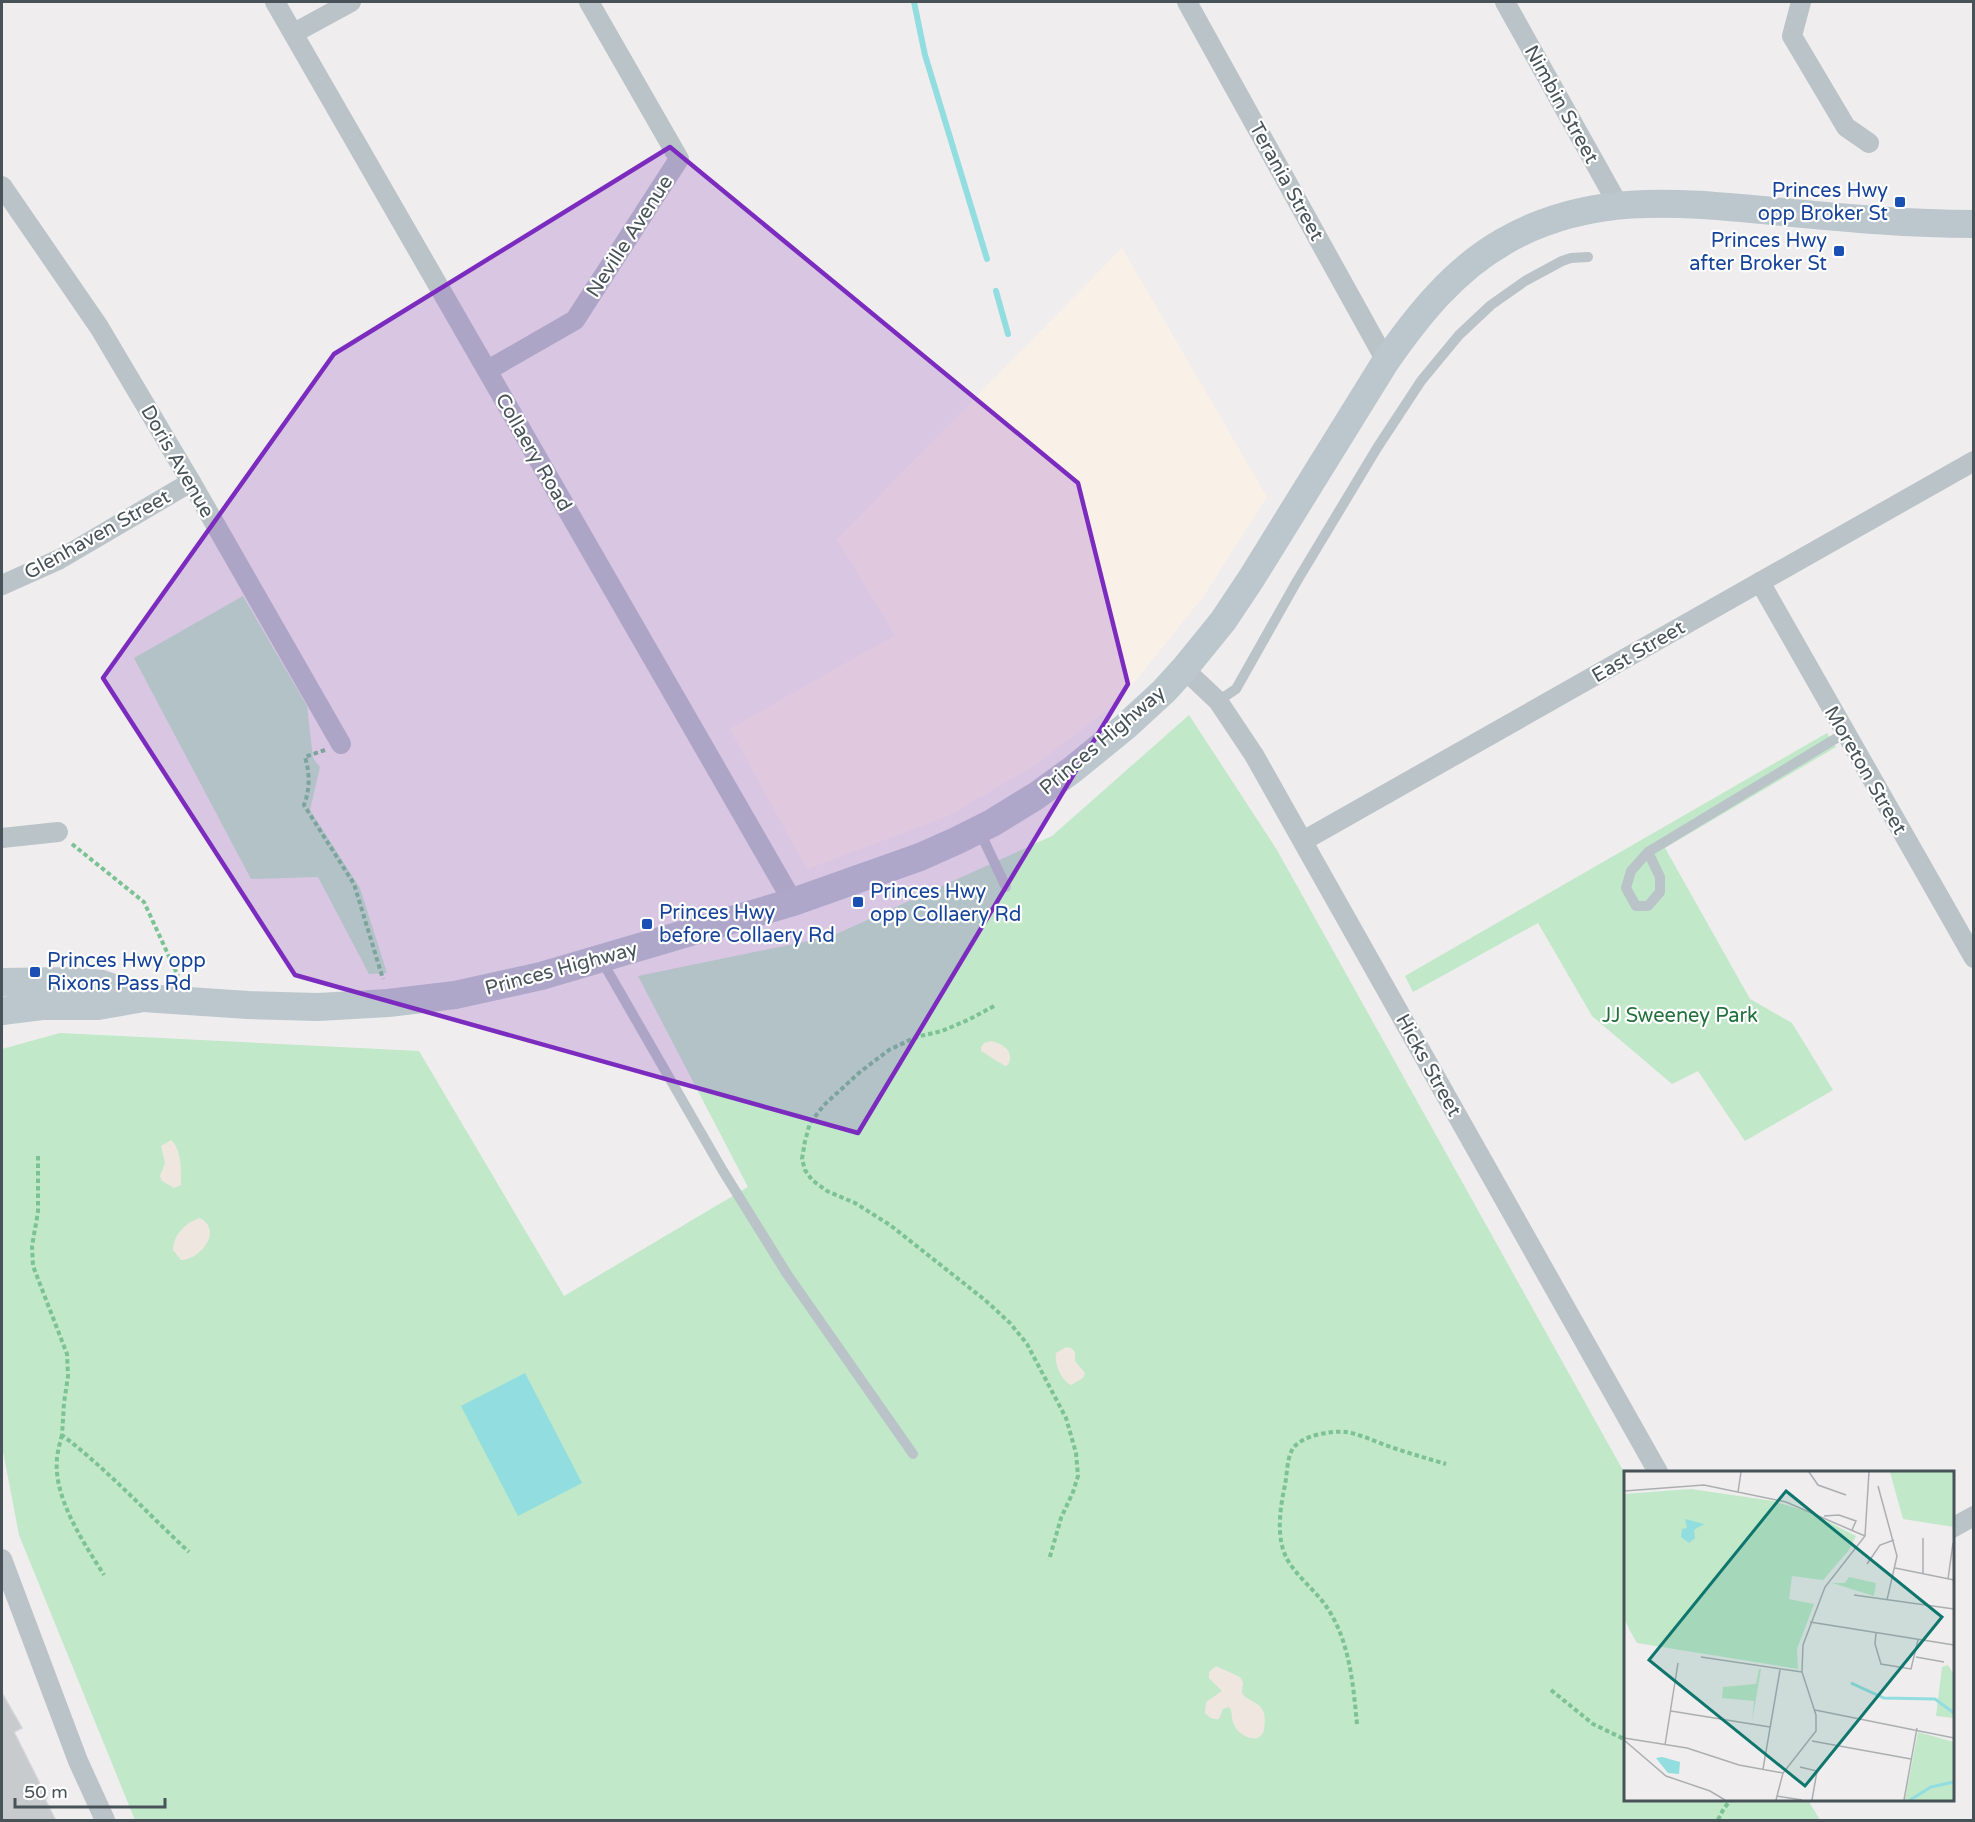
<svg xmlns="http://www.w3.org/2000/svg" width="1975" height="1822" font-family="'Varela Round',sans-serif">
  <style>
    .commercial { fill: #f9f1e7 }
    .green { fill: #c0e8c9 }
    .sand { fill: #efe7df }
    .water { fill: #92dde0 }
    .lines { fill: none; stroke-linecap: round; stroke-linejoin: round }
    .stream { stroke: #92dde0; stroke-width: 6 }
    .building { fill: #c7cbce; stroke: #d2d4d8; stroke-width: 1.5 }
    .path { stroke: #7cc294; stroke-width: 4; stroke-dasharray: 4.5 3; stroke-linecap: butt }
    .service { stroke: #bac3c8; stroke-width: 10 }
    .minor { stroke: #bac3c8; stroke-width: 20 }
    .secondary { stroke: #bbc6cd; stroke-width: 28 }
    .marked { fill: #7b2cbf; fill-opacity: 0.2; stroke: #7b2cbf; stroke-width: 4.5; stroke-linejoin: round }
    .transit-dot { fill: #1a4fb4; stroke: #fff; stroke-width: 2 }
    .labels { text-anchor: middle; stroke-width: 4.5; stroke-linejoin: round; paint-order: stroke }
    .street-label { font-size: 20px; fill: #475358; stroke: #fff }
    .transit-label { font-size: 20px; fill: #164399; stroke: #fff; text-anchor: start }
    .park-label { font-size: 20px; fill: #22703c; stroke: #fff }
    .inset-river { fill: none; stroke: #92dde0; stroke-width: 3 }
    .inset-road { fill: none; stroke: #acafb1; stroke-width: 1.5 }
    .view { fill: #0f766e; fill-opacity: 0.15; stroke: #0f766e; stroke-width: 3 }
    .inset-edge { fill: none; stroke: #475358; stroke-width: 3 }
  </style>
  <rect width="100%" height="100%" fill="#efeded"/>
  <polygon class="commercial" points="1122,248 1267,497 1203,597 1119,701 1035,765 948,816 807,869 730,729 895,635 837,539"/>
  <g class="green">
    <polygon points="243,596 307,706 313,758 320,767 310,810 360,888 387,973 369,974 318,877 251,879 134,658"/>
    <polygon points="1189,715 1277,850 1625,1474 1626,1800 1808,1800 1820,1820 135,1820 19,1535 2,1446 2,1049 60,1033 419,1051 564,1296 748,1187 638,976 832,936 1052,836"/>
    <polygon points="1827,733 1836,747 1665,848 1750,999 1792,1023 1833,1090 1745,1141 1698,1071 1672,1084 1592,1016 1538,923 1413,992 1405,976"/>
  </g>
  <g class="sand">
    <path d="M991,1041c12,3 24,10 17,24l-3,1 -24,-15v-4l3,-4z"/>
    <path d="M171,1140c11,10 10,30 10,45l-7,3 -12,-7 -2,-5 5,-13 -4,-17z"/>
    <path d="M200,1218c25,14 -3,43 -19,42l-8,-10c0,-15 13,-28 27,-32z"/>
    <path d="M1066,1347l5,1 4,4v9l10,12 -2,5 -12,7c-10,-5 -17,-22 -15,-32z"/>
    <path d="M1216,1666l24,11 3,5c0,2 -1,9 -1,10 3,11 28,7 22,37 -3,17 -23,8 -29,-2 -3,-6 -3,-11 -4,-18l-3,-2 -5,2 -4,10c-6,1 -9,-1 -14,-6l1,-11 16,-11 -13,-13v-6z"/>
  </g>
  <polygon class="water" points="525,1373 582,1483 518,1516 461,1406"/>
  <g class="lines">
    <g class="stream">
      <polyline points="914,2 925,55 987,259"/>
      <polyline points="996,291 1008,334"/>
    </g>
  </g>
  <polygon class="building" points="2,1693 22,1728 14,1732 47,1798 45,1799 56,1821 2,1821"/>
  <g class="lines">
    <g class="path">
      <path d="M325,750l-20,7c5,17 5,32 -1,48l50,79 29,95"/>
      <polyline points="72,844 144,902 178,976"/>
      <polyline points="994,1006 970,1019 942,1031 916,1037 889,1050 860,1072 824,1105 810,1123 805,1141 802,1159 805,1170 812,1180 827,1191 855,1203 890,1225 985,1300 1010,1323 1027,1344 1066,1418 1076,1453 1078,1476 1073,1492 1061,1518 1049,1560"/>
      <path d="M38,1156v56l-6,34 1,20 34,88 1,22 -4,27 -2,32c46,35 85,78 127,117"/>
      <path d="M62,1435c-2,7 -4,15 -5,23 -4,40 27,85 47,117"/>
      <polyline points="1551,1690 1593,1724 1626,1740"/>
      <path d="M1357,1724c-4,-40 -7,-83 -31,-118 -11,-16 -32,-32 -40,-49 -10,-21 -6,-49 -1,-72 2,-10 2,-26 7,-35 7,-14 40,-20 54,-18 13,2 26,8 39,13 20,7 40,13 61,19"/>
      <polyline points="1718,1820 1724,1808 1731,1800"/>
    </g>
    <g class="service">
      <polyline points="1218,701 1236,689 1297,581 1377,448 1421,381 1459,335 1491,305 1525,281 1562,261 1571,258 1588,257"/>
      <polyline points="979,830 1006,887"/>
      <polyline points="1648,852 1660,877 1660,892 1648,906 1636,906 1626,888 1631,871 1648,852 1845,733"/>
      <polyline points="602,961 723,1171 787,1274 913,1454"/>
    </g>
    <g class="minor">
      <polyline points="275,2 793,902"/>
      <polyline points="1187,2 1386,361"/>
      <polyline points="1505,2 1619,206"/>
      <polyline points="1801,2 1792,36 1846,127 1869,143"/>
      <polyline points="294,33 351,2"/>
      <polyline points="2,186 99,327 191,482 341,744"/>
      <polyline points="488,370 575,320 679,159 589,2"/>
      <polyline points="1760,582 1974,958"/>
      <polyline points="2,585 60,559 191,482"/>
      <polyline points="1184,669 1218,701 1254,755 1658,1472"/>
      <polyline points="2,838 58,832"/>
      <polyline points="1303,841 1974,461"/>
      <polyline points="1952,1528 1974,1516"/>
      <polyline points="2,1559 78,1761 105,1820"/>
    </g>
    <g class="secondary">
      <path d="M2,982l68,-1 32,3 41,14 105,7 70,2 70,-4 67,-8 86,-19 252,-74 127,-45 36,-16 36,-18 44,-27 36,-26 54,-44 38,-35 20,-22 39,-48 28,-42 135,-218c32,-46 68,-91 117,-119 89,-52 183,-39 280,-30 63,6 127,12 191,12"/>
      <polyline points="2,1011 42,1006 98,1006 138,999"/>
    </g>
  </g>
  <path class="marked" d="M670,147l408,336 50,201 -270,449 -563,-158 -192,-297 231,-324z"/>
  <g class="transit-dot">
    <rect x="1894" y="196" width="12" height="12" rx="3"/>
    <rect x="1833" y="245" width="12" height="12" rx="3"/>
    <rect x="852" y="896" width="12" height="12" rx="3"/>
    <rect x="641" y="918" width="12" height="12" rx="3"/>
    <rect x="29" y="966" width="12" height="12" rx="3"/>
  </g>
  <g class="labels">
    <g class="street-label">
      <text transform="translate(1562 104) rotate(61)" y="7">Nimbin Street</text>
      <text transform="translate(1287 181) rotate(61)" y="7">Terania Street</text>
      <text transform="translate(629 236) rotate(-57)" y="7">Neville Avenue</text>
      <text transform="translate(534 452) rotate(60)" y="7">Collaery Road</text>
      <text transform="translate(178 461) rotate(60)" y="7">Doris Avenue</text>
      <text transform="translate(97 534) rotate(-29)" y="7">Glenhaven Street</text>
      <text transform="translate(1638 651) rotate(-30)" y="7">East Street</text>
      <text transform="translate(1102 740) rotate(-40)" y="7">Princes Highway</text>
      <text transform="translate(1866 770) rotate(60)" y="7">Moreton Street</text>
      <text transform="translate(561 968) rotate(-15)" y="7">Princes Highway</text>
      <text transform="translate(1429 1065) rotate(61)" y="7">Hicks Street</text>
    </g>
    <g class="transit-label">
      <text x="1888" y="197" text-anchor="end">Princes Hwy<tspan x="1888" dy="23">opp Broker St</tspan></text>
      <text x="1827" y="247" text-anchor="end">Princes Hwy<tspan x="1827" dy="23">after Broker St</tspan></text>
      <text x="870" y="898">Princes Hwy<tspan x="870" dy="23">opp Collaery Rd</tspan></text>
      <text x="659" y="919">Princes Hwy<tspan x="659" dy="23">before Collaery Rd</tspan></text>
      <text x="47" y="967">Princes Hwy opp<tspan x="47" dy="23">Rixons Pass Rd</tspan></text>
    </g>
    <g class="park-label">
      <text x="1680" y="1022">JJ Sweeney Park</text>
    </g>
  </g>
  <g transform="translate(1624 1471)">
    <rect width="330" height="330" fill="#efeded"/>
    <path d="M266,1h64v55l-51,-8zM67,18l82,12 36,11 47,24 -7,14 -26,30 -31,-4 -3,23 25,5 -17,45 1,20 -161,-26 -8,-14 -5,-12v-123zM225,106l27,6 -2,13 -42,-13h13zM324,194l6,10v43l-18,-2 6,-49zM135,198h2l-9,53 2,-21 -32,-3 1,-11 33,-3zM294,261l36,10v58h-49z" fill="#c0e8c9"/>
    <path d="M61,48l19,5 -10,6 1,8 -6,5 -8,-6 1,-8 5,-1zM38,286l18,5 -1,12 -11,-1 -12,-15z" fill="#92dde0"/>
    <path class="inset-river" d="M227,212l33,15 51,1 19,14M286,329l21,-13 23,-5"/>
    <path class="inset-road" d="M185,1l9,13 28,10M254,15l19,70 -10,44M0,20l80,-6 82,17 79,34M114,21l3,-20M200,45l15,-1 17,6 -4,9M243,93l13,-19 14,-5M271,97l59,12M299,103v-36M324,108l5,-36M230,124l100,14M186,151l144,23M252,162l-1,11 6,20 30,5 7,-29M77,186l101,15M292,186l28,5M191,239l139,28M47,240l99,16M0,267l63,10 52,17 44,8M0,269l42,36 44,15 15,9M188,270l99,18M41,274l13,-82M176,296l17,4 -5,29M139,298l17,-99M153,325l25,4M152,329l7,-27 33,-42v-16l-14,-43 1,-27 22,-58 40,-51 4,-64M280,329l13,-72"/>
    <path class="view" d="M162,20l156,126 -137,169 -156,-126z"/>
    <rect width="330" height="330" class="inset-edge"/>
  </g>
  <rect width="1975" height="1822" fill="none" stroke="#475358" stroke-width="6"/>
  <path d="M15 1798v9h150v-9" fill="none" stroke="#475358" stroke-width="3"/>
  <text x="24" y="1798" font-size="18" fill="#475358" stroke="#ffffff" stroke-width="4.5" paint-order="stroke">50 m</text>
</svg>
